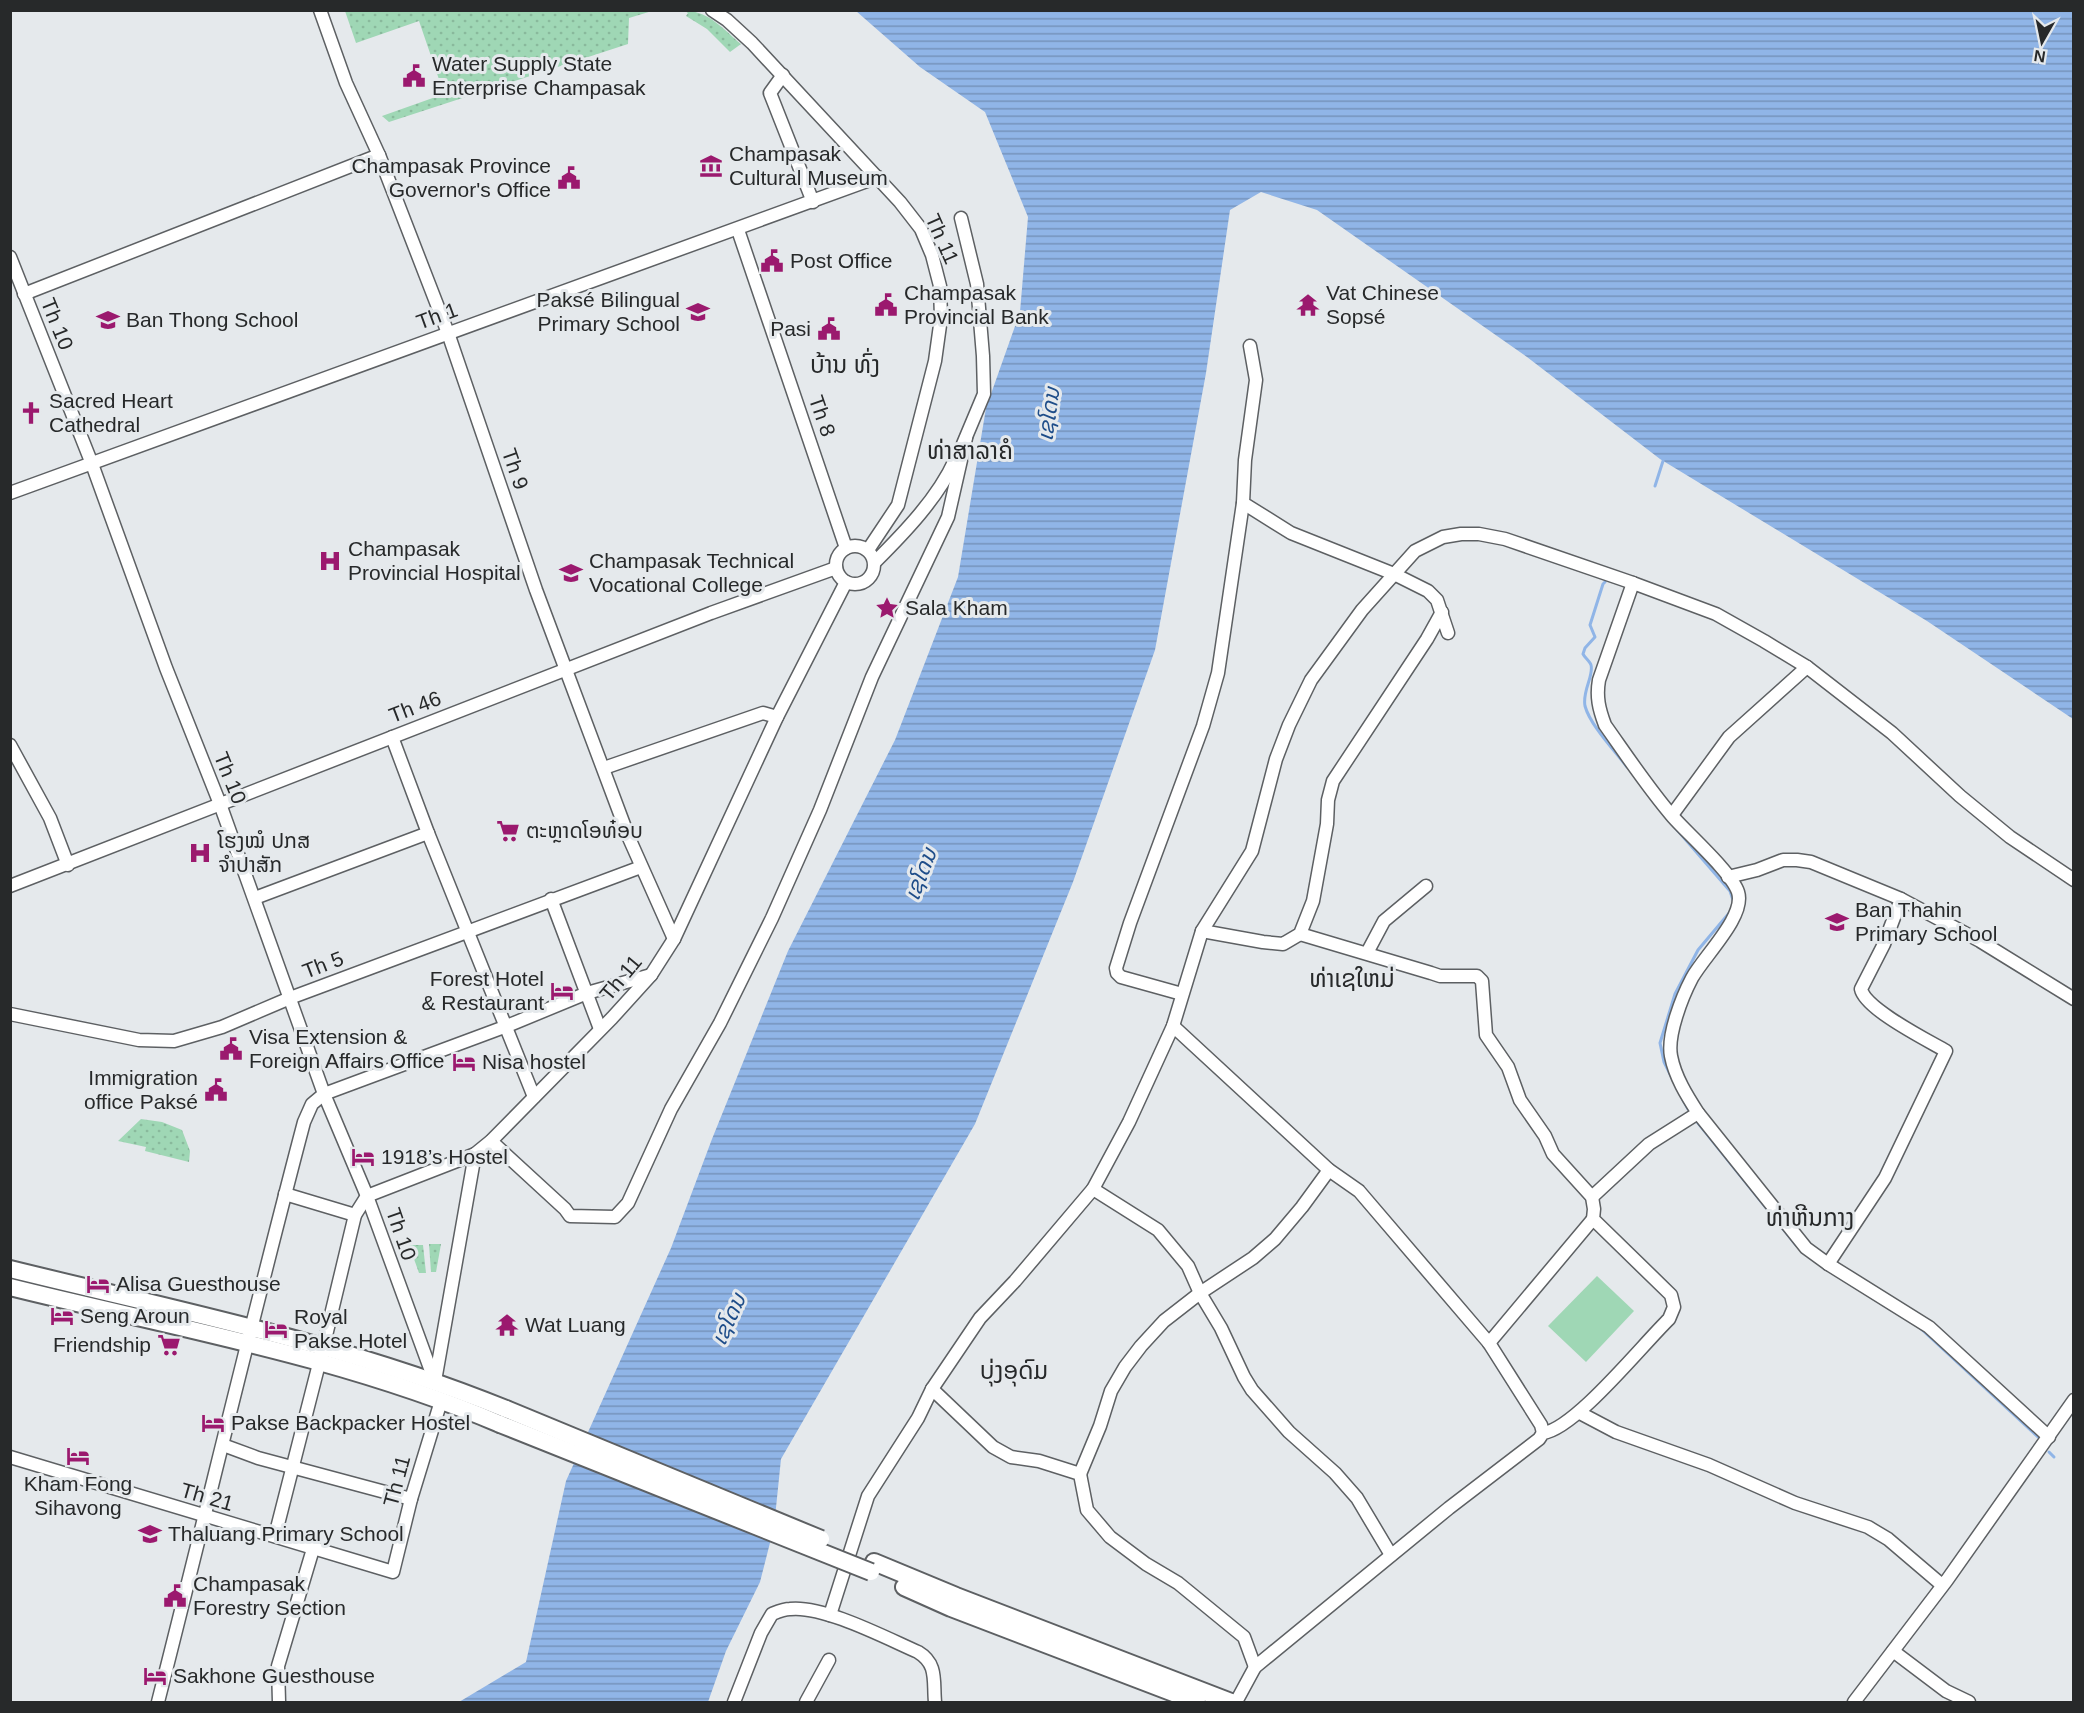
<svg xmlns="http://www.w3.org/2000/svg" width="2084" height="1713" font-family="Helvetica,'Noto Sans Lao',sans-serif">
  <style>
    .grass { fill: url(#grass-dots) }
    .pitch { fill: #9fd7b5 }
    .water { fill: url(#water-rules) }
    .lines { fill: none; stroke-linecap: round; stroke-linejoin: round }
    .stream { stroke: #90b5e7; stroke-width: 3 }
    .minor-casing { stroke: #5d6063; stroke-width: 15 }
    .highway-casing { stroke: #5d6063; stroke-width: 20 }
    .minor { stroke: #fff; stroke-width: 12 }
    .highway { stroke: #fff; stroke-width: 16 }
    .highway-bridge-casing { stroke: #5d6063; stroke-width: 20; stroke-linecap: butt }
    .highway-bridge { stroke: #fff; stroke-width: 16 }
    .labels { text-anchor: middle; stroke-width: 6; stroke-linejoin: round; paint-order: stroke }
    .poi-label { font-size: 21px; fill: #27292a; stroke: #e5e9ec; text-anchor: start }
    .street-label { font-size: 21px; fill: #27292a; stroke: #e5e9ec }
    .water-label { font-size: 22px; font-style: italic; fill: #1e4d89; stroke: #e5e9ec }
    .quarter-label { font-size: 24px; fill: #27292a; stroke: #e5e9ec }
  </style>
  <defs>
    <pattern id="grass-dots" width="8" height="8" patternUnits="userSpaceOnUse" patternTransform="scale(1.5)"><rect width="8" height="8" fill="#9fd7b5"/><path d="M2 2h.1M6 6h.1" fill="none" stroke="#89b99c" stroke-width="1.8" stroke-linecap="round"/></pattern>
    <pattern id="water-rules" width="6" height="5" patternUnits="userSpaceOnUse" patternTransform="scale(1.5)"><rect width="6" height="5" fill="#90b5e7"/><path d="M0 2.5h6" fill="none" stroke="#7693bb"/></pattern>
  </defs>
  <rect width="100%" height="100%" fill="#e5e9ec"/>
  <g class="grass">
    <polygon points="345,11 345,10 652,11 629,18 628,44 389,122 382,116 444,94 419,21 356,43"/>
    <path d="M685,11c23,-1 39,19 56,33l-11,8 -23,-23 -21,-13 2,-3z"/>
    <polygon points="141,1119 162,1122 182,1130 190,1151 189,1162 145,1151 146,1147 118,1141"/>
    <polygon points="429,1244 441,1244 436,1272 431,1272"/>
    <polygon points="409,1245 423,1245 426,1273 419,1273"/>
  </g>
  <polygon class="pitch" points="1597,1276 1634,1311 1586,1362 1548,1326"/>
  <polygon class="water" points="856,11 2073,11 2073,719 1927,621 1660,459 1527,357 1317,210 1261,192 1230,210 1206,373 1155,650 1073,882 975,1124 781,1459 774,1527 760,1582 726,1651 708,1702 459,1702 526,1662 566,1481 671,1248 712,1139 788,951 895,740 958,577 986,408 1020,312 1028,217 985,112 920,67"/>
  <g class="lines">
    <g class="stream">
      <polyline points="1655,486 1663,461"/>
      <path d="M1605,582l-2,2 -13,41 5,12 -10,11 -2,6c2,4 7,7 8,11 3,11 -9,26 -6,41 5,19 30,45 42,61"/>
      <polyline points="1666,817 1730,891 1733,900"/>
      <polyline points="1672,1078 1664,1062 1660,1043 1675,994 1698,950 1730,912"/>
      <polyline points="1682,1098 1688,1109"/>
      <polyline points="1698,1123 1796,1245"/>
      <polyline points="1918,1326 2038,1437"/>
      <polyline points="2049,1452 2054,1457"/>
    </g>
    <g class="minor-casing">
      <g id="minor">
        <polyline points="320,10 346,83 379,155 448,333 536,590 629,838 674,939"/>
        <polyline points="712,10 727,20 752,43 900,202 921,229 932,255 940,286 941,318 935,361 898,505 868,550"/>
        <polyline points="783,75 770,93 813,202"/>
        <polyline points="961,218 977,284 983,356 984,394 963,444"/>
        <polyline points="738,230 846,548"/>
        <polyline points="10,257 92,464 166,668 220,804 324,1094 367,1196 435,1382"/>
        <polyline points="24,294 379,155"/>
        <polyline points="1250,346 1256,380 1245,460 1243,503 1291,533 1394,574 1428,591 1437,600 1448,633"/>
        <polyline points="10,493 878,177"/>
        <circle cx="855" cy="565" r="19"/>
        <path d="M875,562c29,-29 63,-64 80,-102"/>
        <path d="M1633,583l-34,97c-3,17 0,29 6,45 22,31 43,63 68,92 15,17 59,56 65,75 8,24 -34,64 -46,86 -10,19 -25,57 -21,78 4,21 16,40 27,57l108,135 22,16 101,63 120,110"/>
        <polyline points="392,737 428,833 534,1097"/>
        <polyline points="10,745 50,818 68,865"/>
        <polyline points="604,768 763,713 777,717"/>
        <polyline points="1672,815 1729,737 1807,667"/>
        <polyline points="1728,877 1757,870 1783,860 1797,860 1811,862 1901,899 1980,941 2074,999"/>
        <polyline points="10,886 711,613 836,568"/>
        <polyline points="255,898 428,833"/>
        <polyline points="551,899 600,1029"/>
        <polyline points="1202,931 1263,942 1283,944 1300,934 1313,901 1327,824 1328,800 1333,781 1427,639 1442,612"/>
        <polyline points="1367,953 1384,921 1426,886"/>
        <polyline points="1182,994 1121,977 1117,973 1116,968 1130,923 1203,726 1218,673 1243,503"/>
        <polyline points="10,1014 139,1040 174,1041 222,1027 290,998 641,867"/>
        <polyline points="1173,1026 1329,1170 1359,1191 1489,1343 1541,1425 1543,1433"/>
        <polyline points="491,1141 565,1209 570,1216 615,1217 628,1203 671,1109 720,1023 772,918 820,810 872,677 948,517 966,438"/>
        <polyline points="1093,1189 1158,1230 1188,1266 1200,1293 1221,1328 1244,1377 1252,1390 1289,1432 1335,1473 1357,1498 1391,1555"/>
        <polyline points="285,1194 355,1215"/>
        <polyline points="1592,1197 1649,1144 1698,1113"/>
        <path d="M1828,1264l57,-86 61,-127c-19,-11 -81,-42 -85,-62l23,-45 17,-45"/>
        <polyline points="1489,1343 1593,1219"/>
        <polyline points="435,1381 475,1154 491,1141 612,1018 651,975 674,939 777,717 846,582"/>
        <polyline points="932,1389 993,1447 1011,1457 1039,1461 1080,1474 1087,1510 1110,1537 1146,1564 1178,1583 1244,1637 1255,1667"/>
        <polyline points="1580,1413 1616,1432 1709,1465 1795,1503 1868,1527 1888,1539 1942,1585"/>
        <polyline points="223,1445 258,1458 411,1499"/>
        <polyline points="10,1457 393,1572 411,1499 441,1401"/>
        <polyline points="1080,1474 1100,1426 1111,1391 1125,1367 1141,1346 1164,1321 1200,1293 1253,1258 1275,1239 1302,1207 1329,1170"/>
        <polyline points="275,1536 323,1348 355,1215 367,1196 475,1154"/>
        <polyline points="830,1615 868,1496 918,1418 932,1389 980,1318 1015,1281 1093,1189 1129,1122 1173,1026 1202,931 1252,851 1276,759 1289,725 1311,680 1362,610 1415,551 1443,537 1461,534 1479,534 1505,539 1633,583 1716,614 1764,641 1807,667 1892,733 1960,796 2010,837 2074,880"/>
        <polyline points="1893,1651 1946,1691 1969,1702"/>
        <path d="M158,1702c49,-193 95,-387 146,-580l8,-18 12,-10 183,-68 80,-33 64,-18"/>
        <polyline points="279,1702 278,1666 313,1549"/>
        <path d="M734,1702l27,-69 11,-19c5,-2 12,-5 18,-5 33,-4 96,29 128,43 20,12 15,29 17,50"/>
        <polyline points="806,1702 829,1660"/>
        <path d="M1236,1702l19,-35 194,-159 90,-69 4,-6c32,-4 100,-89 126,-114l5,-12 -3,-12 -78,-76 1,-10 -2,-12 -39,-43 -8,-18 -25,-36 -12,-33 -22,-32 -4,-54 -5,-5h-37l-9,-3 -131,-39"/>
        <polyline points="1854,1702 1947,1580 2074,1400"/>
      </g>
    </g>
    <g class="highway-casing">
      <g id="highway">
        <path d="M10,1269c166,41 337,75 496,140"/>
        <path d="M10,1287c165,41 333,70 490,137"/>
        <polyline points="874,1562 956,1596 1231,1702"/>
        <polyline points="904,1587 951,1608 1197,1702"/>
      </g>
    </g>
    <use href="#minor" class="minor"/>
    <use href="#highway" class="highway"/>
    <g class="highway-bridge-casing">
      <g id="highway-bridge">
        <polyline points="506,1409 821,1539"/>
        <polyline points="500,1424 871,1572"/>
      </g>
    </g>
    <use href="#highway-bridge" class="highway-bridge"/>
  </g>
  <defs>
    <g id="civic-bare" transform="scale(1.8)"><path d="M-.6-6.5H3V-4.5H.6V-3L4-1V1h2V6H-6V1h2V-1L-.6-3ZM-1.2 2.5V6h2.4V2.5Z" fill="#9b196e" stroke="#e5e9ec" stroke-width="2.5" paint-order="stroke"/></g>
    <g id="museum-bare" transform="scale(1.8)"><path d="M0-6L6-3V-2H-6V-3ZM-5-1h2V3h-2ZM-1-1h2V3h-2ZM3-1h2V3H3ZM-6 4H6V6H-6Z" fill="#9b196e" stroke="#e5e9ec" stroke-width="2.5" paint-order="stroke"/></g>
    <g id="temple-bare" transform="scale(1.8)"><path d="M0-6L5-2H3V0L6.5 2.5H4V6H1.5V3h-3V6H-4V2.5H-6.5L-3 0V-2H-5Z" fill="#9b196e" stroke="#e5e9ec" stroke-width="2.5" paint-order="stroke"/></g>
    <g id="school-bare" transform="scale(1.8)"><path d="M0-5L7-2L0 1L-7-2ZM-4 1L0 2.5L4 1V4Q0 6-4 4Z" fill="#9b196e" stroke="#e5e9ec" stroke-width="2.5" paint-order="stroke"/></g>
    <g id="church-bare" transform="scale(1.8)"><path d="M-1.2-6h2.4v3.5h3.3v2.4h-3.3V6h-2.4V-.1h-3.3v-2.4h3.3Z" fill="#9b196e" stroke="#e5e9ec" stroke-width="2.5" paint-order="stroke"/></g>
    <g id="hospital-bare" transform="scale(1.8)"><path d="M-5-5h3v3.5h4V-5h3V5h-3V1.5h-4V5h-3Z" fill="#9b196e" stroke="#e5e9ec" stroke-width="2.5" paint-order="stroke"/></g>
    <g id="sight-bare" transform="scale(1.8)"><path d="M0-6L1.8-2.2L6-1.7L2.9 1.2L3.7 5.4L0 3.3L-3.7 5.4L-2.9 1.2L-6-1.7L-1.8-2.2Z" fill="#9b196e" stroke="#e5e9ec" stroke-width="2.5" paint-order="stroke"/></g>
    <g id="supermarket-bare" transform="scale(1.8)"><path d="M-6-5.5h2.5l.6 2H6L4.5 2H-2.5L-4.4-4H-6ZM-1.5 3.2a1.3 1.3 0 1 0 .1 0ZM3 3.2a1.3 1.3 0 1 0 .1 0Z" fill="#9b196e" stroke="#e5e9ec" stroke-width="2.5" paint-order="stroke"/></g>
    <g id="hotel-bare" transform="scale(1.8)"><path d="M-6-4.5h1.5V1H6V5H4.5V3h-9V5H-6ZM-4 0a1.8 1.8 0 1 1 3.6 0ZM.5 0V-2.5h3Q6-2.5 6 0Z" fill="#9b196e" stroke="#e5e9ec" stroke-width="2.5" paint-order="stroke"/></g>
  </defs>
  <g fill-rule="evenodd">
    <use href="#civic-bare" x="414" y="76"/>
    <use href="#museum-bare" x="711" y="166"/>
    <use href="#civic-bare" x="569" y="178"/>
    <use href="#civic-bare" x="772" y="261"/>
    <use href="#civic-bare" x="886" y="305"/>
    <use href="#temple-bare" x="1308" y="305"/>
    <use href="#school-bare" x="698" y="312"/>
    <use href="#school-bare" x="108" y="320"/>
    <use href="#civic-bare" x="829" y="329"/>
    <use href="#church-bare" x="31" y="413"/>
    <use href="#hospital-bare" x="330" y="561"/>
    <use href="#school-bare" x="571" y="573"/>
    <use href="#sight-bare" x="887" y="608"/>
    <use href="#supermarket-bare" x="508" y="831"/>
    <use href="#hospital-bare" x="200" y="853"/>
    <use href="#school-bare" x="1837" y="922"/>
    <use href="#hotel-bare" x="562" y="991"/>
    <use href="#civic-bare" x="231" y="1049"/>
    <use href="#hotel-bare" x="464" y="1062"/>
    <use href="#civic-bare" x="216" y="1090"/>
    <use href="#hotel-bare" x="363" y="1157"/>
    <use href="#hotel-bare" x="98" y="1284"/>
    <use href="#hotel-bare" x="62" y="1316"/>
    <use href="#temple-bare" x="507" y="1325"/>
    <use href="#hotel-bare" x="276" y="1329"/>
    <use href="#supermarket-bare" x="169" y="1345"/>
    <use href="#hotel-bare" x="213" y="1423"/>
    <use href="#hotel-bare" x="78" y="1456"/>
    <use href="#school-bare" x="150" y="1534"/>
    <use href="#civic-bare" x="175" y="1596"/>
    <use href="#hotel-bare" x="155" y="1676"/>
  </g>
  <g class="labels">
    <g class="poi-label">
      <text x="432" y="71">Water Supply State<tspan x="432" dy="24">Enterprise Champasak</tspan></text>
      <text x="729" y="161">Champasak<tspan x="729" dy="24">Cultural Museum</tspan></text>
      <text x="551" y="173" text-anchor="end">Champasak Province<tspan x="551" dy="24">Governor's Office</tspan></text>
      <text x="790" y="268">Post Office</text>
      <text x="904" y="300">Champasak<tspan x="904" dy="24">Provincial Bank</tspan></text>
      <text x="1326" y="300">Vat Chinese<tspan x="1326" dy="24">Sopsé</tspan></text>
      <text x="680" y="307" text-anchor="end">Paksé Bilingual<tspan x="680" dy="24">Primary School</tspan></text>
      <text x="126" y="327">Ban Thong School</text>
      <text x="811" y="336" text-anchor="end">Pasi</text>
      <text x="49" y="408">Sacred Heart<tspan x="49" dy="24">Cathedral</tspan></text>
      <text x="348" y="556">Champasak<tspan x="348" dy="24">Provincial Hospital</tspan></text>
      <text x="589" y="568">Champasak Technical<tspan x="589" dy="24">Vocational College</tspan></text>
      <text x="905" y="615">Sala Kham</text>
      <text x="526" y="838">ຕະຫຼາດໂອທ໋ອບ</text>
      <text x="218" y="848">ໂຮງໝໍ ປກສ<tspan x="218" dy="24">ຈຳປາສັກ</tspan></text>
      <text x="1855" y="917">Ban Thahin<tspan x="1855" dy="24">Primary School</tspan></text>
      <text x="544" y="986" text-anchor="end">Forest Hotel<tspan x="544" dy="24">&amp; Restaurant</tspan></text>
      <text x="249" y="1044">Visa Extension &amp;<tspan x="249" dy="24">Foreign Affairs Office</tspan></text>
      <text x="482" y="1069">Nisa hostel</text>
      <text x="198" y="1085" text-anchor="end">Immigration<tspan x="198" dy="24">office Paksé</tspan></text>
      <text x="381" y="1164">1918’s Hostel</text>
      <text x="116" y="1291">Alisa Guesthouse</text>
      <text x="80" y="1323">Seng Aroun</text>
      <text x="294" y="1324">Royal<tspan x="294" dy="24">Pakse Hotel</tspan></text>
      <text x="525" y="1332">Wat Luang</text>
      <text x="151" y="1352" text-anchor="end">Friendship</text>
      <text x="231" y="1430">Pakse Backpacker Hostel</text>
      <text x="78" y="1491" text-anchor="middle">Kham Fong<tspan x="78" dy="24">Sihavong</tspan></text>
      <text x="168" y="1541">Thaluang Primary School</text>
      <text x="193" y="1591">Champasak<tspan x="193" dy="24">Forestry Section</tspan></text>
      <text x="173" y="1683">Sakhone Guesthouse</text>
    </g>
    <g class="street-label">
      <text transform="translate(942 239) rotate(66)" y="7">Th 11</text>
      <text transform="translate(437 316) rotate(-20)" y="7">Th 1</text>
      <text transform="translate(57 324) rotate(68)" y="7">Th 10</text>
      <text transform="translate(822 416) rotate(71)" y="7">Th 8</text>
      <text transform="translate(515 469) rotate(71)" y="7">Th 9</text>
      <text transform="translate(415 707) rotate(-21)" y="7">Th 46</text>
      <text transform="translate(230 778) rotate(68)" y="7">Th 10</text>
      <text transform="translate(323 965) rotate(-21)" y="7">Th 5</text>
      <text transform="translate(621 978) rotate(-50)" y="7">Th 11</text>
      <text transform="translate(401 1234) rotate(71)" y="7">Th 10</text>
      <text transform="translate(397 1481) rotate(-75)" y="7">Th 11</text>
      <text transform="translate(207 1497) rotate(16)" y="7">Th 21</text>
    </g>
    <g class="water-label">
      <text transform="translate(1048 414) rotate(-82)" y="8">ເຊໂດນ</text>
      <text transform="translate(920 874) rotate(-69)" y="8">ເຊໂດນ</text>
      <text transform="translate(728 1319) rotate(-66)" y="8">ເຊໂດນ</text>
    </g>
    <g class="quarter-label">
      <text x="845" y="373">ບ້ານ ທົ່ງ</text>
      <text x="970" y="459">ທ່າສາລາຄໍ</text>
      <text x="1352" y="987">ທ່າເຊໃຫມ່</text>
      <text x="1810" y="1226">ທ່າຫີນກາງ</text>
      <text x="1014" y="1379">ບຸ່ງອຸດົມ</text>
    </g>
  </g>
  <rect width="2084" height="1713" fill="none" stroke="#27292a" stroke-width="24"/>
  <g transform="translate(2042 42) rotate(189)" stroke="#e5e9ec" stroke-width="4.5" paint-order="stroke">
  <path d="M0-4.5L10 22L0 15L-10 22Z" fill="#27292a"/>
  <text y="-9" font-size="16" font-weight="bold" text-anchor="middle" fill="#27292a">N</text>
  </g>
</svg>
